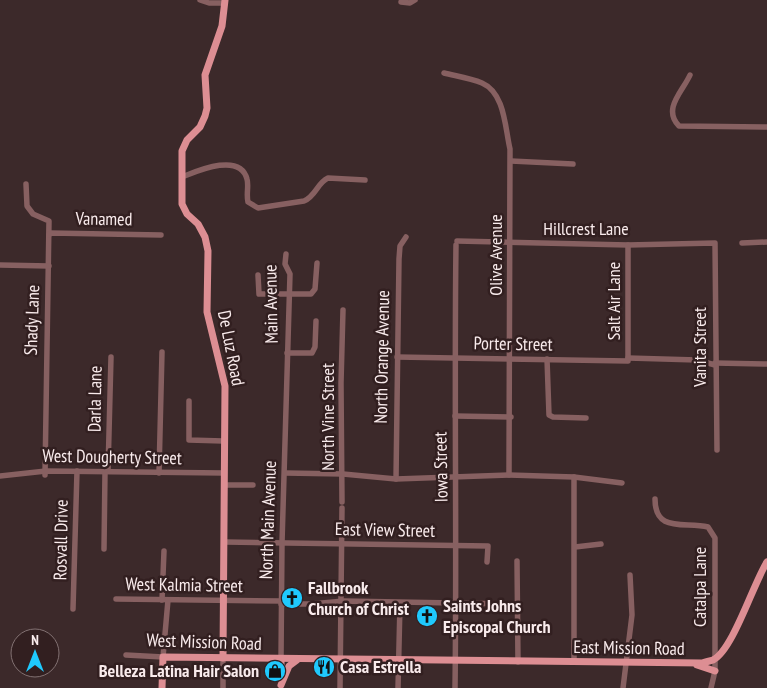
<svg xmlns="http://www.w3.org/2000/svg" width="767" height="688" font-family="'PT Sans Narrow',sans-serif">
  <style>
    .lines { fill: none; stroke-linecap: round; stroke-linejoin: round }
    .minor { stroke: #876061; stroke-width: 5.5 }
    .major { stroke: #dd8e93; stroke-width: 7 }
    .labels { text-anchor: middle; stroke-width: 5; stroke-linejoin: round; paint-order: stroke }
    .street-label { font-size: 18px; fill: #f9ebec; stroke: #321f20 }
    .poi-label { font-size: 18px; font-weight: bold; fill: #f9ebec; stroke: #321f20; text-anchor: start }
  </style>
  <rect width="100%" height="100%" fill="#3c292a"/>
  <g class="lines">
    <g class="minor">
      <polyline points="200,0 209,3 224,3"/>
      <polyline points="401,2 410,3 415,0"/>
      <path d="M444,73c12,3 26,5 38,10 23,10 23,45 28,66l-1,326"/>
      <path d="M690,75c-7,16 -28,34 -11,51l88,1"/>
      <polyline points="511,161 573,164"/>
      <path d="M182,177c15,-6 58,-25 65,2 2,7 -1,15 1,23l10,6 46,-7c12,-5 13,-18 24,-23l37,2"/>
      <polyline points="26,184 27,206 33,214 49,221 45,475"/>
      <polyline points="49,235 50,233 161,235"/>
      <polyline points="457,241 628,245 715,243 717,450"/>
      <polyline points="742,243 767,242"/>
      <polyline points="0,265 49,266"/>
      <polyline points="258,275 259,294 311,294 315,289 317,263"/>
      <polyline points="287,353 312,353 315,347 316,321"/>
      <polyline points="397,357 628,361 628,245"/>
      <polyline points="628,358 697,360 715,365"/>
      <polyline points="547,359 549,415 553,417 586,418"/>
      <polyline points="715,363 767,364"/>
      <polyline points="189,401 189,440 223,441"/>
      <polyline points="455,416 511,417"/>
      <polyline points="108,471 111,357"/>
      <polyline points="159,473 162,352"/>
      <polyline points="285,473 343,474 396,479 509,475 574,477 622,483"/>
      <polyline points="0,476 46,471 224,473"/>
      <polyline points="574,477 574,662"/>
      <polyline points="396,479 399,259 400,246 406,237"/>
      <polyline points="224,485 253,485"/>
      <path d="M655,499c0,35 31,22 53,28l7,11v133l-4,17"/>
      <polyline points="342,502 341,383 343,310"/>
      <polyline points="225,542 488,546 487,562"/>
      <polyline points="575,547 601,544"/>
      <polyline points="104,549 105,472"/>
      <polyline points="517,561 518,662"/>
      <polyline points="116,599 281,601"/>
      <polyline points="162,600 164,551"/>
      <polyline points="281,604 311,604 344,601 517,604"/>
      <polyline points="73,609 77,471"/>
      <polyline points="126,655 163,657 168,600"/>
      <polyline points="281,659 282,543 290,274 285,264 286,254"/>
      <polyline points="223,688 223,658"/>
      <polyline points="340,688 342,508"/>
      <polyline points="398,688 400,604"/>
      <path d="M455,688c2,-148 -1,-295 1,-443"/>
      <polyline points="623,688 632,615 630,575"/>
    </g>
    <g class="major">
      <polyline points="223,658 225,386 207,312 208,251 205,237 198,224 187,214 182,204 182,151 187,140 200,127 205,116 207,108 205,75 222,26 225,0"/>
      <polyline points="697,665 715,671"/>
      <polyline points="281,678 281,659"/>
      <polyline points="281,685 289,666 297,660"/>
      <path d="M162,688l1,-31 539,6c3,-1 8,-2 11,-3 20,-10 40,-76 54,-98"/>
    </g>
  </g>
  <defs>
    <g id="church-disc" transform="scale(1.125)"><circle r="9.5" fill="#1fc9fd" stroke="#321f20"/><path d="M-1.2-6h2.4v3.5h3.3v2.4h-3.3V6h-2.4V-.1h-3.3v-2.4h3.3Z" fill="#111"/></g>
    <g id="restaurant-disc" transform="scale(1.125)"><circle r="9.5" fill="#1fc9fd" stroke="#321f20"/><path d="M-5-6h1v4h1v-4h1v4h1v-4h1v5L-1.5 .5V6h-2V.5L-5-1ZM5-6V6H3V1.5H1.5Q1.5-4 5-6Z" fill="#111"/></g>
    <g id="shop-disc" transform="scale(1.125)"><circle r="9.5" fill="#1fc9fd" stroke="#321f20"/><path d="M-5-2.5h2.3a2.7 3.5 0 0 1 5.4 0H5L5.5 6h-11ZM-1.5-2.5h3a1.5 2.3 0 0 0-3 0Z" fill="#111"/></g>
  </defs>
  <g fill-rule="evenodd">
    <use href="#church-disc" x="292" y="598"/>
    <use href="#church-disc" x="427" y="616"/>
    <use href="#restaurant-disc" x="324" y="667"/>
    <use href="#shop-disc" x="275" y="671"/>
  </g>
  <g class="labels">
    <g class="street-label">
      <text transform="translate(104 219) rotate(1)" y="6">Vanamed</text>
      <text x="586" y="235">Hillcrest Lane</text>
      <text transform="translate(496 255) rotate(-90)" y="6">Olive Avenue</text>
      <text transform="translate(614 301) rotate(-90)" y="6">Salt Air Lane</text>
      <text transform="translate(271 304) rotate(-91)" y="6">Main Avenue</text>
      <text transform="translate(32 320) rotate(-88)" y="6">Shady Lane</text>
      <text transform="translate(513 344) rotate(1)" y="6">Porter Street</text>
      <text transform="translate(700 347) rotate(-90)" y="6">Vanita Street</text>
      <text transform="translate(231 348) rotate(79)" y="6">De Luz Road</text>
      <text transform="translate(382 357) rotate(-89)" y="6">North Orange Avenue</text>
      <text transform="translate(95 399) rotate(-89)" y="6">Darla Lane</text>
      <text transform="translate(328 417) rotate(-90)" y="6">North Vine Street</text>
      <text transform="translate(112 457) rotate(1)" y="6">West Dougherty Street</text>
      <text transform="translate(441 467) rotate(-91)" y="6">Iowa Street</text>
      <text transform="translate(268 520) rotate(-88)" y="6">North Main Avenue</text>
      <text transform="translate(385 530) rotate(1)" y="6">East View Street</text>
      <text transform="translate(61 540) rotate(-89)" y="6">Rosvall Drive</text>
      <text transform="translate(184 585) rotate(1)" y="6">West Kalmia Street</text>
      <text transform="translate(700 587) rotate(-90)" y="6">Catalpa Lane</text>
      <text transform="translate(204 642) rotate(2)" y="6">West Mission Road</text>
      <text transform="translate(629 648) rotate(1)" y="6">East Mission Road</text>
    </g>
    <g class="poi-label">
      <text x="308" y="594">Fallbrook<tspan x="308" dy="21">Church of Christ</tspan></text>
      <text x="443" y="612">Saints Johns<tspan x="443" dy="21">Episcopal Church</tspan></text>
      <text x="340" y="673">Casa Estrella</text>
      <text x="259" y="677" text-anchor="end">Belleza Latina Hair Salon</text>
    </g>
  </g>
  <g transform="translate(35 653)"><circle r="24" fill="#321f20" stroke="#827172"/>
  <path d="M0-4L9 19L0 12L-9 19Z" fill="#1fc9fd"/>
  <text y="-8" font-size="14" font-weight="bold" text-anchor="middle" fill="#f9ebec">N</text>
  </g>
</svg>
